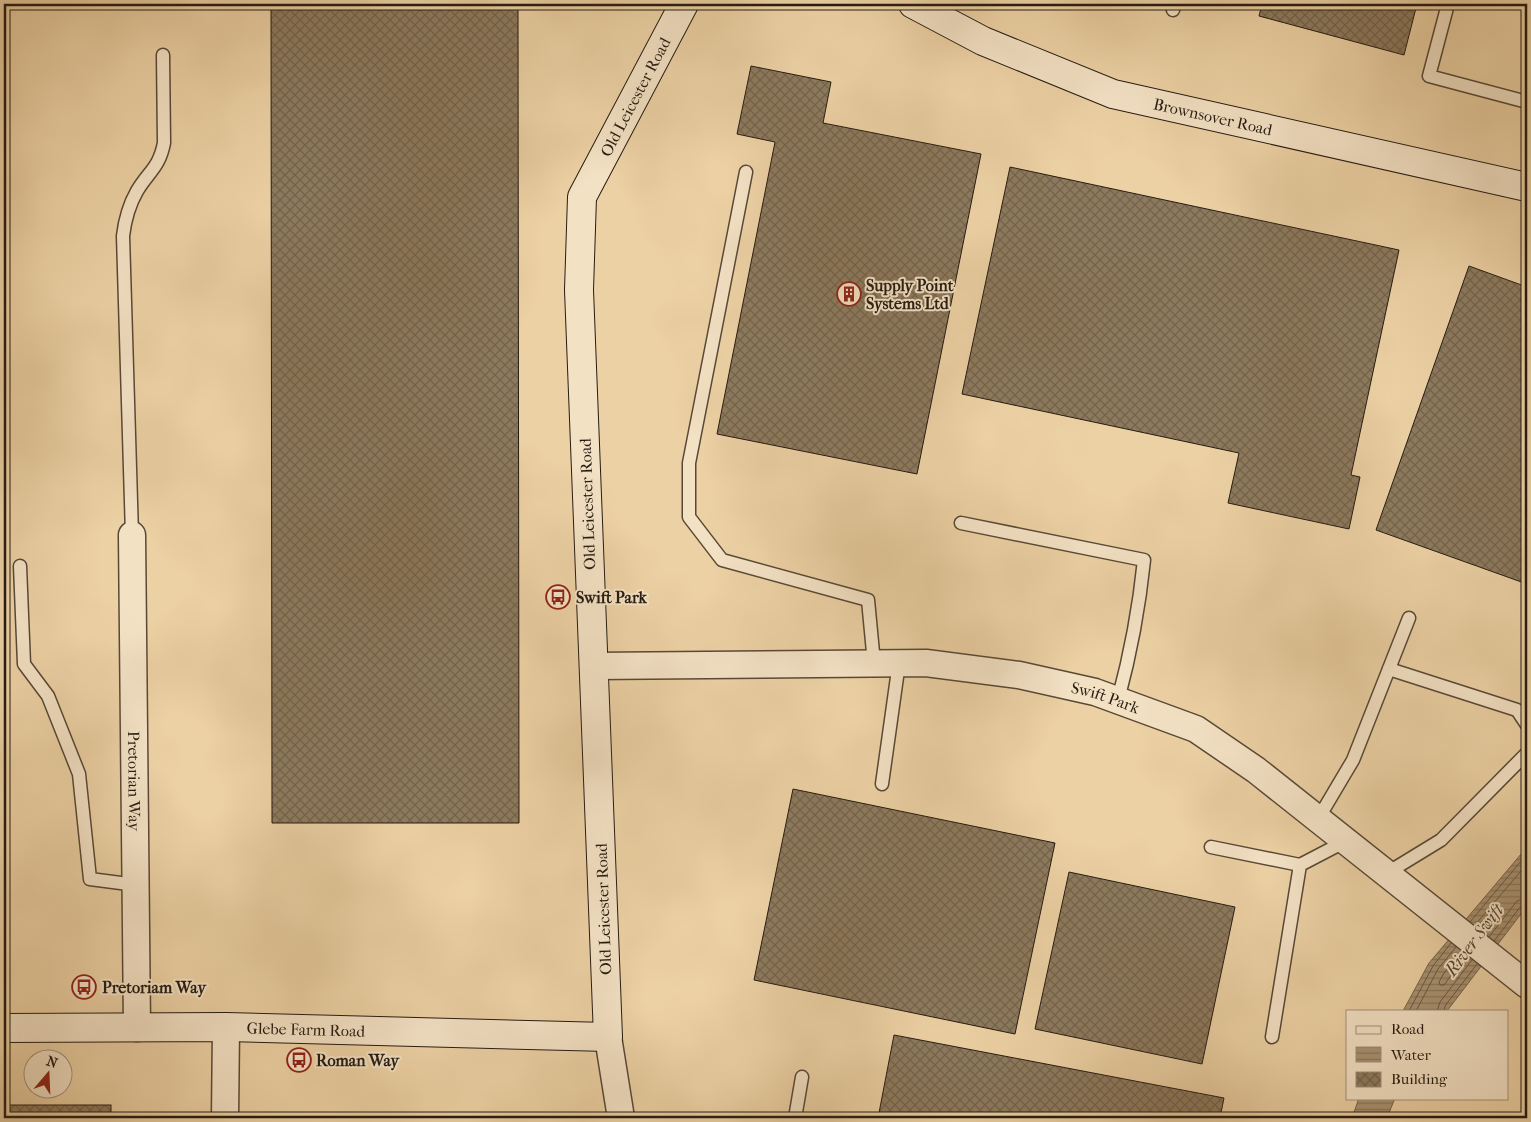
<svg xmlns="http://www.w3.org/2000/svg" width="1531" height="1122" font-family="'IM FELL French Canon',serif">
  <style>
    .water { fill: url(#water-rules); stroke: #75634c }
    .lines { fill: none; stroke-linecap: round; stroke-linejoin: round }
    .shore { stroke: #685842; stroke-width: 1 }
    .building { fill: url(#building-cross-hatch); stroke: #261c12 }
    .lane-casing { stroke: #584936; stroke-width: 15 }
    .street-casing { stroke: #584936; stroke-width: 29 }
    .secondary-casing { stroke: #261c12; stroke-width: 30 }
    .lane { stroke: #f3e1c4; stroke-width: 12 }
    .street { stroke: #f3e1c4; stroke-width: 26 }
    .secondary { stroke: #f3e1c4; stroke-width: 28 }
    .labels { text-anchor: middle; stroke-width: 4; stroke-linejoin: round; paint-order: stroke }
    .street-label { font-size: 16px; fill: #261c12; stroke: #f3e1c4 }
    .poi-label { font-size: 16px; font-weight: bold; fill: #261c12; stroke: #f3e1c4; text-anchor: start }
    .water-label { font-size: 18px; font-style: italic; fill: #544634; stroke: #f3e1c4 }
  </style>
  <defs>
    <pattern id="water-rules" width="6" height="5" patternUnits="userSpaceOnUse" patternTransform="scale(1.25)"><rect width="6" height="5" fill="#a99372"/><path d="M0 2.5h6" fill="none" stroke="#89775c"/></pattern>
    <pattern id="building-cross-hatch" width="8" height="8" patternUnits="userSpaceOnUse" patternTransform="scale(1.25)"><rect width="8" height="8" fill="#8d7a5e"/><path d="M0 0l8 8M0 8l8-8" fill="none" stroke="#73634c"/></pattern>
  </defs>
  <rect width="100%" height="100%" fill="#ecd1a4"/>
  <filter id="stains"><feTurbulence type="fractalNoise" baseFrequency=".004" numOctaves="4"/><feColorMatrix values="0 0 0 0 .2 0 0 0 0 .09 0 0 0 0 .02 0 0 0 .5 -.17"/></filter>
  <radialGradient id="worn" r=".72"><stop offset=".6" stop-color="#630" stop-opacity="0"/><stop offset="1" stop-color="#630" stop-opacity=".3"/></radialGradient>
  <g class="water">
    <polygon points="1527,847 1527,906 1447,1011 1403,1011 1429,963"/>
    <polygon points="1359,1098 1395,1098 1387,1118 1352,1118"/>
  </g>
  <g class="lines">
    <g class="shore">
      <polyline points="1470,922 1527,854"/>
      <polyline points="1475,925 1527,864"/>
      <polyline points="1489,937 1517,901 1527,897"/>
      <polyline points="1494,941 1521,906 1527,904"/>
      <polyline points="1462,952 1444,973 1439,982 1440,985 1444,985 1466,955"/>
      <polyline points="1409,1011 1433,966 1451,943"/>
      <polyline points="1416,1011 1438,969 1456,947"/>
      <polyline points="1437,1011 1440,1002 1472,960"/>
      <polyline points="1444,1011 1445,1006 1477,964"/>
    </g>
  </g>
  <g class="building">
    <polygon points="271,4 518,4 519,823 272,823"/>
    <polygon points="1262,4 1417,4 1404,55 1259,16"/>
    <polygon points="1501,4 1527,4 1527,11"/>
    <polygon points="751,66 831,82 823,123 981,154 917,474 717,434 775,142 737,134"/>
    <polygon points="1010,167 1399,250 1351,475 1360,477 1349,529 1228,503 1239,453 962,394"/>
    <polygon points="1469,266 1527,287 1527,584 1376,530"/>
    <polygon points="4,592 7,592 9,975 4,975"/>
    <polygon points="793,789 1055,843 1015,1034 754,980"/>
    <polygon points="1069,872 1235,907 1202,1064 1035,1029"/>
    <polygon points="894,1035 1224,1098 1220,1118 878,1118"/>
    <rect x="4" y="1105" width="107" height="13"/>
  </g>
  <g class="lines">
    <g class="lane-casing">
      <g id="lane">
        <polyline points="1448,4 1429,76 1527,102"/>
        <polyline points="1173,10 1175,4"/>
        <polyline points="746,172 689,463 689,517 722,560 868,600 874,663"/>
        <path d="M961,523l183,37c-5,49 -13,92 -26,140"/>
        <path d="M132,535l-9,-299c2,-17 6,-31 14,-45 12,-20 22,-23 27,-48l-1,-88"/>
        <polyline points="20,566 24,664 48,696 79,774 90,879 136,885"/>
        <polyline points="1389,669 1517,710 1527,725"/>
        <polyline points="882,784 899,663"/>
        <polyline points="1318,819 1353,760 1409,618"/>
        <polyline points="1211,847 1300,865"/>
        <polyline points="1387,873 1441,840 1527,753"/>
        <polyline points="1272,1037 1300,865 1346,841"/>
        <polyline points="795,1118 802,1077"/>
      </g>
    </g>
    <g class="street-casing">
      <g id="street">
        <path id="s1" d="M132,535l5,493"/>
        <path id="s2" d="M594,666l332,-3 93,12 76,17 101,37 60,41 271,215"/>
        <polyline points="608,1037 621,1118"/>
        <polyline points="225,1118 226,1027"/>
      </g>
    </g>
    <g class="secondary-casing">
      <g id="secondary">
        <path id="s3" d="M913,4l70,37 130,53 414,93"/>
        <path id="s4" d="M4,1028l222,-1 382,10 -29,-747 3,-93 102,-193"/>
      </g>
    </g>
    <use href="#lane" class="lane"/>
    <use href="#street" class="street"/>
    <use href="#secondary" class="secondary"/>
  </g>
  <defs>
    <g id="building-ring" transform="scale(1.25)"><circle r="9.5" fill="#f3e1c4" stroke="#8f2418" stroke-width="1.5"/><path d="M-4-6H4V6H1V3H-1V6H-4ZM-2.5-4.3h1.7v1.8h-1.7ZM.8-4.3h1.7v1.8H.8ZM-2.5-1h1.7V.8h-1.7ZM.8-1h1.7V.8H.8Z" fill="#8f2418"/></g>
    <g id="bus-ring" transform="scale(1.25)"><circle r="9.5" fill="#f3e1c4" stroke="#8f2418" stroke-width="1.5"/><path d="M-5-6H5V4H4V6H2V4H-2V6H-4V4H-5ZM-3.5-4V0h7V-4ZM-3.5 1.2v1.5H-2V1.2ZM2 1.2v1.5H3.5V1.2Z" fill="#8f2418"/></g>
  </defs>
  <g fill-rule="evenodd">
    <use href="#building-ring" x="849" y="294"/>
    <use href="#bus-ring" x="558" y="597"/>
    <use href="#bus-ring" x="84" y="987"/>
    <use href="#bus-ring" x="299" y="1060"/>
  </g>
  <g class="labels">
    <g class="street-label">
      <text dy="6" stroke="none"><textPath href="#s4" startOffset="1558">Old Leicester Road</textPath></text>
      <text dy="6" stroke="none"><textPath href="#s3" startOffset="322">Brownsover Road</textPath></text>
      <text transform="translate(587 504) rotate(-92)" y="6">Old Leicester Road</text>
      <text dy="6" stroke="none"><textPath href="#s2" startOffset="515">Swift Park</textPath></text>
      <text dy="6" stroke="none"><textPath href="#s1" startOffset="246">Pretorian Way</textPath></text>
      <text transform="translate(603 909) rotate(-92)" y="6">Old Leicester Road</text>
      <text dy="6" stroke="none"><textPath href="#s4" startOffset="302">Glebe Farm Road</textPath></text>
    </g>
    <g class="poi-label">
      <text x="866" y="291">Supply Point<tspan x="866" dy="18">Systems Ltd</tspan></text>
      <text x="576" y="603">Swift Park</text>
      <text x="102" y="993">Pretoriam Way</text>
      <text x="316" y="1066">Roman Way</text>
    </g>
    <g class="water-label">
      <text transform="translate(1474 940) rotate(-53)" y="6">River Swift</text>
    </g>
  </g>
  <rect width="1531" height="1122" fill="none" stroke="#ecd1a4" stroke-width="20"/>
  <rect x="5" y="5" width="1521" height="1112" fill="none" stroke="#261c12" stroke-width="2.5"/>
  <rect x="10" y="10" width="1511" height="1102" fill="none" stroke="#261c12"/>
  <rect x="1346" y="1010" width="162" height="90" fill="#f3e1c4" stroke="#a1927d"/>
  <rect x="1356" y="1026" width="25" height="8" fill="#f3e1c4" stroke="#a1927d"/>
  <text x="1391" y="1034" font-size="15" fill="#261c12">Road</text>
  <rect x="1356" y="1047" width="25" height="15" fill="url(#water-rules)" stroke="#a1927d"/>
  <text x="1391" y="1060" font-size="15" fill="#261c12">Water</text>
  <rect x="1356" y="1072" width="25" height="15" fill="url(#building-cross-hatch)" stroke="#a1927d"/>
  <text x="1391" y="1084" font-size="15" fill="#261c12">Building</text>
  <g transform="translate(48 1074) rotate(19)"><circle r="24" fill="#f3e1c4" stroke="#a1927d"/>
  <path d="M0-4L9 19L0 12L-9 19Z" fill="#8f2418"/>
  <text y="-8" font-size="14" font-weight="bold" text-anchor="middle" fill="#261c12">N</text>
  </g>
  <rect width="100%" height="100%" filter="url(#stains)"/>
  <rect width="100%" height="100%" fill="url(#worn)"/>
</svg>
